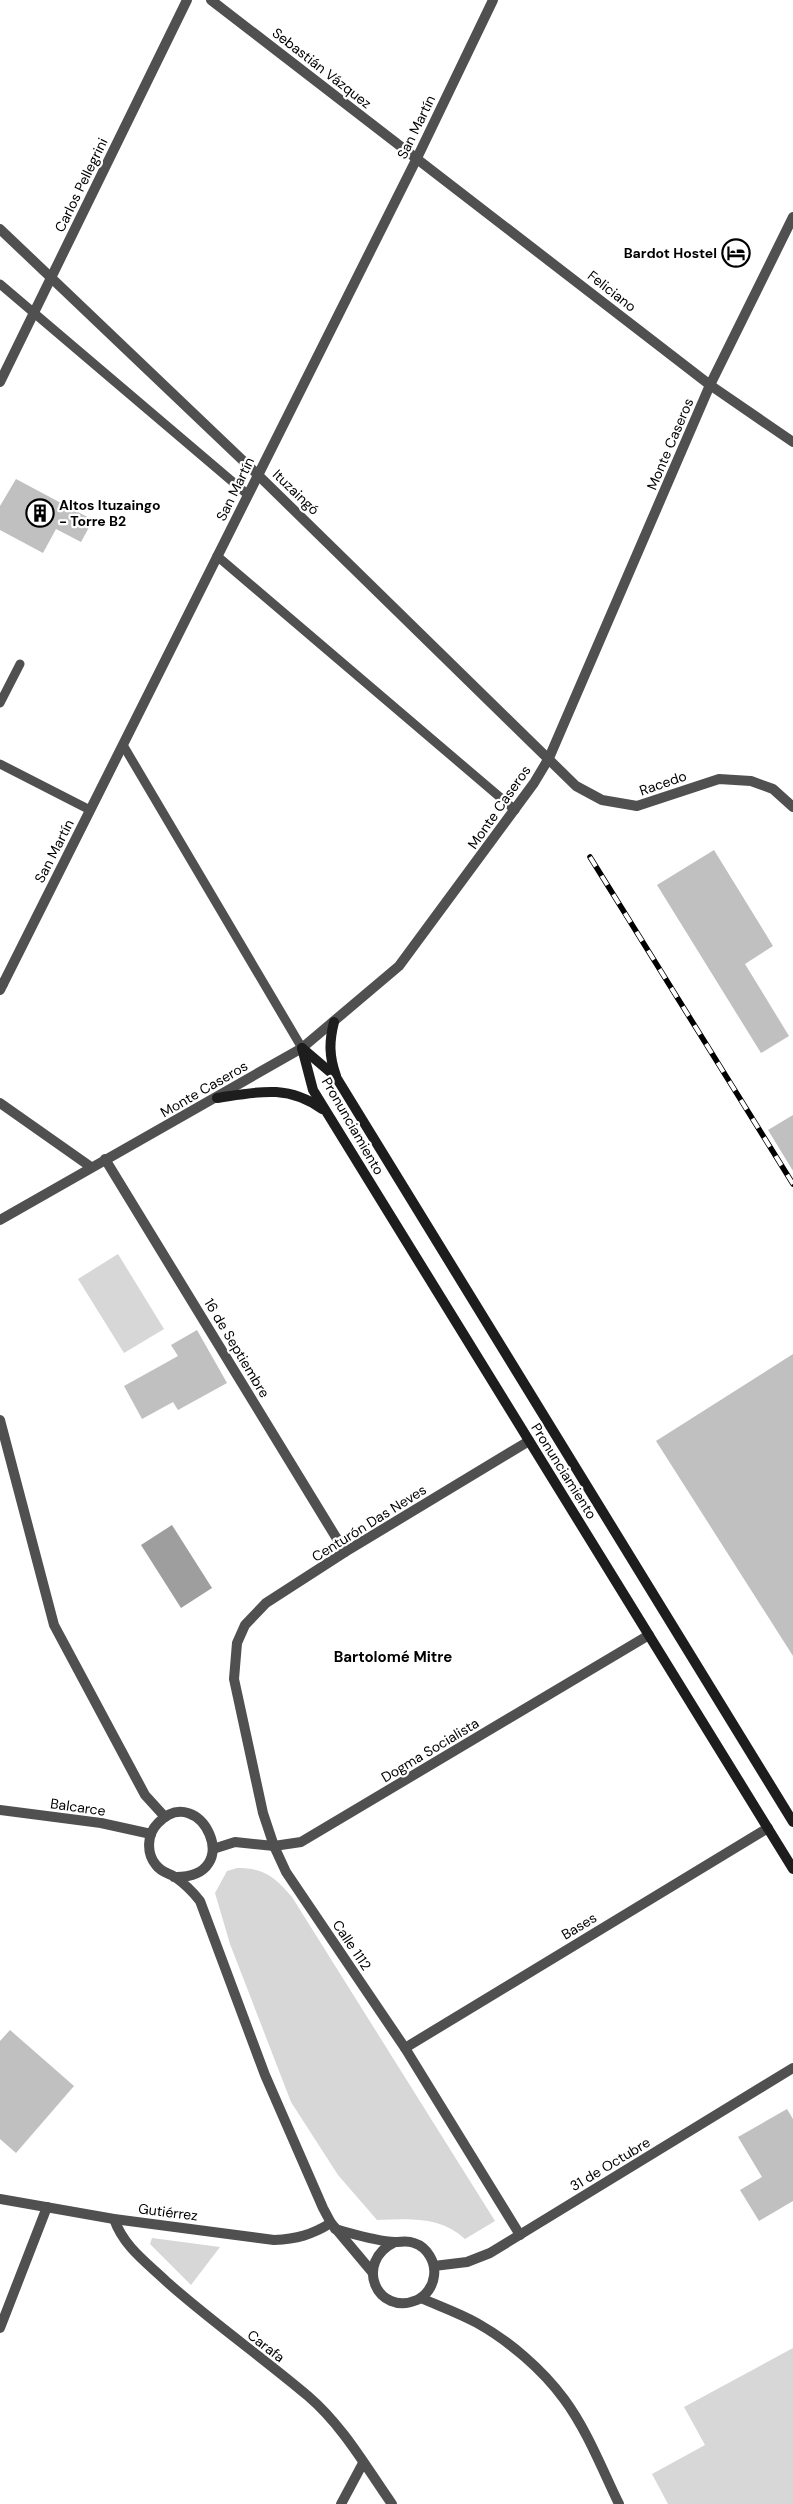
<svg xmlns="http://www.w3.org/2000/svg" width="793" height="2504" font-family="'DM Sans',sans-serif">
  <style>
    .green { fill: #d7d7d7 }
    .water { fill: #9e9e9e }
    .building { fill: #c0c0c0 }
    .lines { fill: none; stroke-linecap: round; stroke-linejoin: round }
    .service { stroke: #505050; stroke-width: 9 }
    .minor { stroke: #505050; stroke-width: 10 }
    .tertiary { stroke: #505050; stroke-width: 10 }
    .secondary { stroke: #1d1d1d; stroke-width: 10 }
    .rail-casing { stroke: #000; stroke-width: 5.5 }
    .rail { stroke: #fff; stroke-width: 4; stroke-dasharray: 11; stroke-linecap: butt }
    .labels { text-anchor: middle; stroke-width: 4.5; stroke-linejoin: round; paint-order: stroke }
    .street-label { font-size: 14px; fill: #000; stroke: #fff }
    .poi-label { font-size: 14px; font-weight: bold; fill: #000; stroke: #fff; text-anchor: end }
    .neighbourhood-label { font-size: 15px; font-weight: bold; fill: #000; stroke: #fff }
  </style>
  <rect width="100%" height="100%" fill="#fff"/>
  <g class="green">
    <polygon points="118,1254 164,1329 124,1353 78,1279"/>
    <path d="M237,1868c27,0 37,8 55,29l203,324 -30,18c-25,-23 -56,-20 -88,-19l-39,-45 -47,-73 -61,-158 -15,-51 12,-22z"/>
    <polygon points="152,2238 220,2247 191,2285 150,2244"/>
    <polygon points="793,2348 793,2504 668,2504 652,2474 705,2445 684,2407"/>
  </g>
  <polygon class="water" points="172,1525 212,1588 181,1608 141,1545"/>
  <g class="building">
    <polygon points="16,479 93,520 81,542 56,529 43,553 0,530 0,506"/>
    <polygon points="714,850 773,946 745,964 789,1036 761,1053 657,885"/>
    <polygon points="793,1115 793,1171 768,1130"/>
    <polygon points="197,1330 227,1383 178,1410 173,1402 142,1419 124,1386 178,1356 171,1345"/>
    <polygon points="793,1354 793,1656 656,1441"/>
    <polygon points="10,2030 74,2086 16,2153 0,2139 0,2041"/>
    <polygon points="787,2109 793,2119 793,2201 759,2221 740,2190 762,2177 738,2137"/>
  </g>
  <g class="lines">
    <g class="service">
      <polyline points="0,284 247,494"/>
      <polyline points="217,556 515,810"/>
      <polyline points="0,703 20,664"/>
      <polyline points="123,745 302,1048"/>
      <polyline points="0,764 90,810"/>
    </g>
    <g class="minor">
      <polyline points="211,0 710,385 793,442"/>
      <polyline points="0,229 257,474 576,786 602,800 637,806 719,779 751,781 773,789 793,807"/>
      <polyline points="0,990 417,158 493,0"/>
      <polyline points="302,1048 399,966 534,783 549,758 710,385 793,217"/>
      <polyline points="105,1159 345,1552"/>
      <polyline points="0,1420 54,1625 145,1795 165,1817"/>
      <polyline points="0,1810 101,1823 151,1834"/>
      <polyline points="213,1849 235,1842 274,1846 301,1842 649,1635"/>
      <path d="M174,1877c74,2 26,-98 -16,-54 -11,11 -12,30 -2,42 5,7 12,8 19,12 10,7 18,15 25,24l65,174 58,133 8,15 42,50"/>
      <polyline points="405,2048 768,1828"/>
      <path d="M0,2199l114,20 160,21c23,-1 37,-5 57,-17"/>
      <path d="M114,2219c10,28 32,43 53,63 45,40 95,75 141,114 35,30 58,71 84,108"/>
      <path d="M335,2229c19,5 40,12 60,13 7,0 12,-2 19,1 13,4 22,19 20,33 -1,10 -8,20 -17,24 -40,17 -64,-38 -22,-58"/>
      <polyline points="520,2235 405,2048 286,1872 274,1846 263,1813 234,1679 237,1643 245,1625 266,1603 345,1552 529,1441"/>
      <polyline points="434,2266 467,2262 490,2253 793,2068"/>
      <path d="M421,2298c18,8 38,15 56,25 32,18 65,46 87,76 23,31 38,70 55,105"/>
      <polyline points="0,2328 47,2207"/>
      <polyline points="341,2504 363,2463"/>
    </g>
    <g class="tertiary">
      <polyline points="0,382 187,0"/>
      <polyline points="0,983 3,984"/>
      <polyline points="0,1103 91,1167"/>
      <polyline points="0,1220 302,1048"/>
    </g>
    <g class="secondary">
      <path d="M334,1022c-5,20 -5,34 2,54"/>
      <polyline points="302,1048 313,1090 793,1869"/>
      <polyline points="302,1048 336,1077 793,1822"/>
      <path d="M217,1098c40,-6 70,-14 105,11"/>
    </g>
    <g class="rail-casing">
      <polyline id="rail" points="590,857 793,1184"/>
    </g>
    <use href="#rail" class="rail"/>
  </g>
  <defs>
    <g id="hotel-ring" transform="scale(1.4375)"><circle r="9.5" fill="#fff" stroke="#000" stroke-width="1.5"/><path d="M-6-4.5h1.5V1H6V5H4.5V3h-9V5H-6ZM-4 0a1.8 1.8 0 1 1 3.6 0ZM.5 0V-2.5h3Q6-2.5 6 0Z" fill="#000"/></g>
    <g id="building-ring" transform="scale(1.4375)"><circle r="9.5" fill="#fff" stroke="#000" stroke-width="1.5"/><path d="M-4-6H4V6H1V3H-1V6H-4ZM-2.5-4.3h1.7v1.8h-1.7ZM.8-4.3h1.7v1.8H.8ZM-2.5-1h1.7V.8h-1.7ZM.8-1h1.7V.8H.8Z" fill="#000"/></g>
  </defs>
  <g fill-rule="evenodd">
    <use href="#hotel-ring" x="736" y="253"/>
    <use href="#building-ring" x="40" y="513"/>
  </g>
  <g class="labels">
    <g class="street-label">
      <text transform="translate(322 68) rotate(38)" y="5">Sebastián Vázquez</text>
      <text transform="translate(416 127) rotate(-64)" y="5">San Martín</text>
      <text transform="translate(81 185) rotate(-64)" y="5">Carlos Pellegrini</text>
      <text transform="translate(612 291) rotate(38)" y="5">Feliciano</text>
      <text transform="translate(670 444) rotate(-67)" y="5">Monte Caseros</text>
      <text transform="translate(235 489) rotate(-64)" y="5">San Martín</text>
      <text transform="translate(296 492) rotate(44)" y="5">Ituzaingó</text>
      <text transform="translate(663 783) rotate(-19)" y="5">Racedo</text>
      <text transform="translate(499 807) rotate(-55)" y="5">Monte Caseros</text>
      <text transform="translate(54 851) rotate(-63)" y="5">San Martín</text>
      <text transform="translate(204 1089) rotate(-30)" y="5">Monte Caseros</text>
      <text transform="translate(353 1126) rotate(60)" y="5">Pronunciamiento</text>
      <text transform="translate(237 1348) rotate(59)" y="5">16 de Septiembre</text>
      <text transform="translate(564 1471) rotate(58)" y="5">Pronunciamiento</text>
      <text transform="translate(369 1523) rotate(-32)" y="5">Centurón Das Neves</text>
      <text transform="translate(430 1750) rotate(-31)" y="5">Dogma Socialista</text>
      <text transform="translate(78 1807) rotate(8)" y="5">Balcarce</text>
      <text transform="translate(579 1926) rotate(-31)" y="5">Bases</text>
      <text transform="translate(352 1945) rotate(56)" y="5">Calle 1112</text>
      <text transform="translate(610 2164) rotate(-31)" y="5">31 de Octubre</text>
      <text transform="translate(168 2212) rotate(7)" y="5">Gutiérrez</text>
      <text transform="translate(266 2346) rotate(38)" y="5">Carafa</text>
    </g>
    <g class="poi-label">
      <text x="717" y="258">Bardot Hostel</text>
      <text x="59" y="510" text-anchor="start">Altos Ituzaingo<tspan x="59" dy="16">- Torre B2</tspan></text>
    </g>
    <g class="neighbourhood-label">
      <text x="393" y="1662">Bartolomé Mitre</text>
    </g>
  </g>
</svg>
